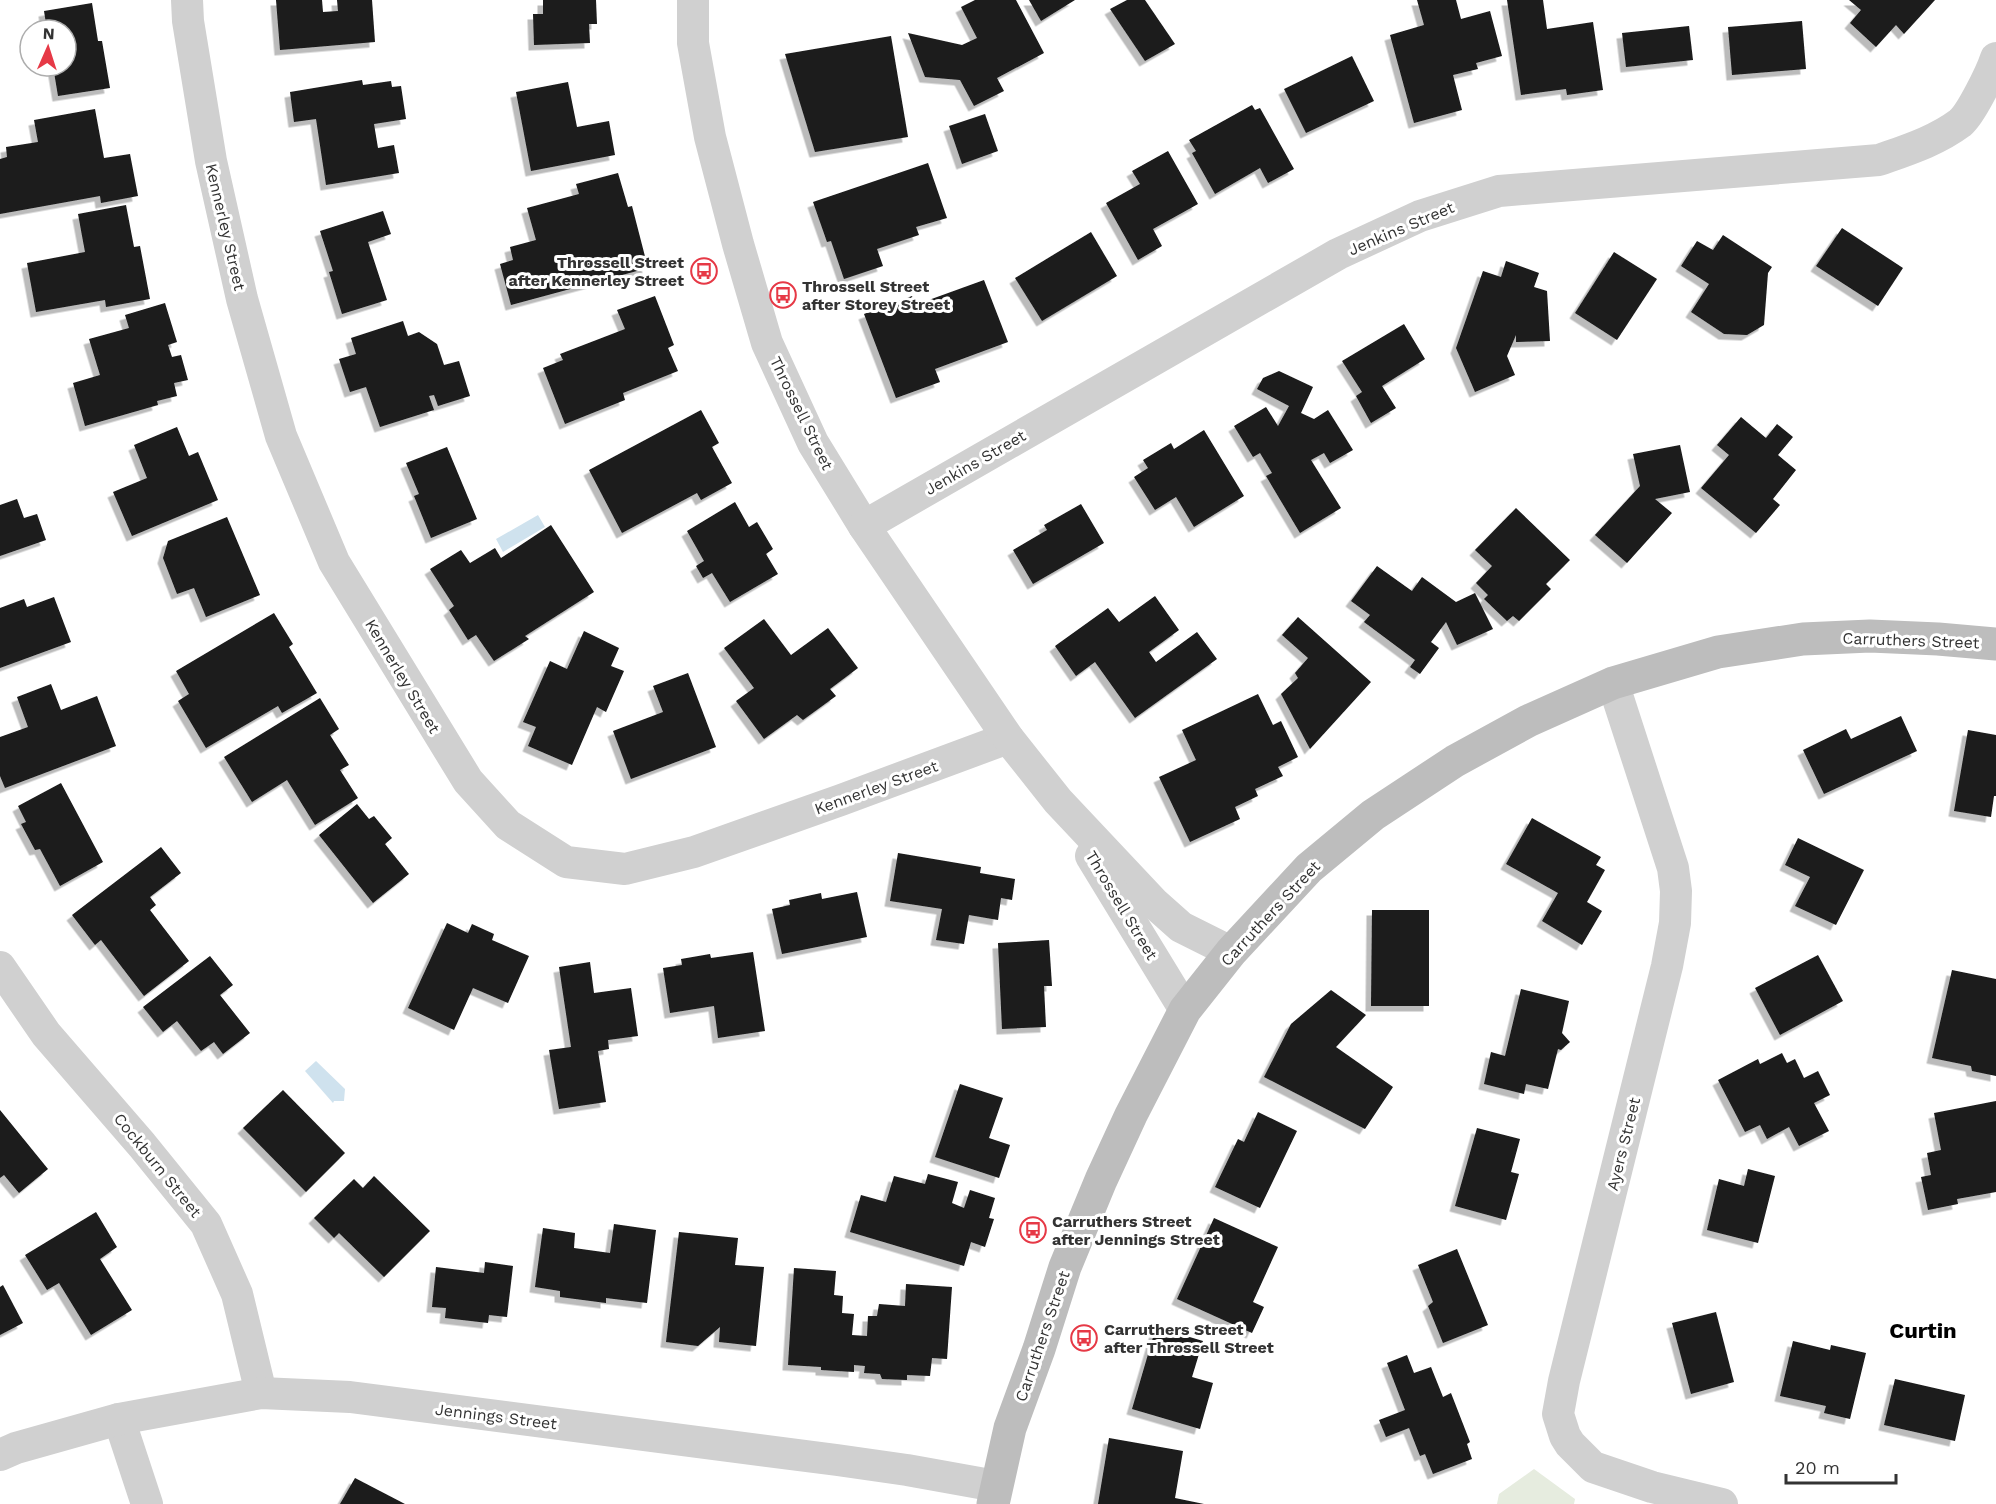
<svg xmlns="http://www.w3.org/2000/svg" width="1996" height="1504" font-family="'Work Sans',sans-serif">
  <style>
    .green { fill: #e6ecdf }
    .water { fill: #cfe2ee }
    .building { fill: #1a1a1a; filter: url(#shadow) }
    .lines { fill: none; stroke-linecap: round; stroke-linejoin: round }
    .street { stroke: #d0d0d0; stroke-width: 32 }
    .secondary { stroke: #bdbdbd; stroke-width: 33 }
    .labels { text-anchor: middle; stroke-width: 6; stroke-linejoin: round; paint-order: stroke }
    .street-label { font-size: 16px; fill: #333; stroke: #fff }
    .poi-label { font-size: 16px; font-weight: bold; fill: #333; stroke: #fff; text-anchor: start }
    .district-label { font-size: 22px; font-weight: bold; fill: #000; stroke: #fff }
  </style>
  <defs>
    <filter id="shadow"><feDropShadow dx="-5.5" dy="5.5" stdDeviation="0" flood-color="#0004"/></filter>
  </defs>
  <rect width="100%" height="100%" fill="#fff"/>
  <polygon class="green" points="1534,1469 1575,1499 1574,1504 1497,1504 1499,1494"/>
  <g class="water">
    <polygon points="538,515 545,527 503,552 496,539"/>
    <polygon points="316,1061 345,1089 344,1101 334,1101 333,1103 305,1071"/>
  </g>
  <g class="building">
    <polygon points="276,0 322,0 323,12 338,11 337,0 372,0 375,42 280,50"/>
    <polygon points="543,0 596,0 597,24 589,24 590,43 534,45 533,14 543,14"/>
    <polygon points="975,0 1016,0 1044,53 997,78 1004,91 974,106 960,80 925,77 908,33 962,45 977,38 961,7"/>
    <polygon points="1029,0 1075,0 1041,21"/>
    <polygon points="1127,0 1145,0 1175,44 1145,61 1110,9"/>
    <polygon points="1417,0 1456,0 1461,19 1490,11 1502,56 1476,63 1478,69 1453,75 1462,110 1414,123 1390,35 1424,25"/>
    <polygon points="1507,0 1543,0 1547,29 1593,22 1603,90 1567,95 1566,89 1521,95"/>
    <polygon points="1849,0 1935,0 1904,34 1896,25 1876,47 1850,23 1861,10"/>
    <polygon points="92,3 98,41 102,41 110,88 58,96 53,66 66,66 66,30 47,30 44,11"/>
    <polygon points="1802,21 1806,69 1732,75 1728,27"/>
    <polygon points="1689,26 1693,60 1626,67 1622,33"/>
    <polygon points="891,36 908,137 815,152 785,54"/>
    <polygon points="1352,56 1374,101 1306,133 1284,89"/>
    <polygon points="362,80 363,85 391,81 392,87 401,86 406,119 374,124 378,148 394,145 399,173 326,185 316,119 294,122 290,92"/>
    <polygon points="568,82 577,127 609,121 615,155 531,171 516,92"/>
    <polygon points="1252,105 1255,110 1260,108 1294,169 1268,183 1260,168 1215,194 1192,153 1196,151 1189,140"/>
    <polygon points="95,109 104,158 130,154 138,196 101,203 100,196 0,214 0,159 7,157 6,147 38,142 34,120"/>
    <polygon points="985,114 998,151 962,164 949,126"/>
    <polygon points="1168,151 1198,204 1153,229 1162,246 1138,260 1106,203 1140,184 1132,171"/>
    <polygon points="928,163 947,218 916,227 919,235 877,249 883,266 844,279 831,241 827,242 813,202"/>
    <polygon points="618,173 628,207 632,206 648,268 511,305 500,264 513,260 510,247 536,240 527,208 579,194 576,184"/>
    <polygon points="126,205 134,247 140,246 150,299 106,307 105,300 36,312 27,263 85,252 78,214"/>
    <polygon points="383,211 391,234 368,242 387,300 342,314 329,272 333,271 320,231"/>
    <polygon points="1842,228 1903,268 1878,306 1816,266"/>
    <polygon points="1091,232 1117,276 1042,321 1015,278"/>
    <polygon points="1723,235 1772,267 1768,273 1764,325 1747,335 1724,334 1691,312 1709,284 1681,266 1697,241 1713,250"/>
    <polygon points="1614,252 1657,279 1617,340 1575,313"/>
    <polygon points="1506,261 1539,273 1534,287 1547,291 1550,341 1516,342 1516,335 1507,356 1515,375 1475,392 1456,348 1483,271 1501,277"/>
    <polygon points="984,280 1008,342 935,369 940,382 896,398 864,314 912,296 915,305"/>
    <polygon points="655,296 674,345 668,348 678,371 623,393 625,400 565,424 543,368 563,360 560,354 625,329 617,310"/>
    <polygon points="165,303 177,342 168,345 172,357 181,355 188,380 174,383 177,396 157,401 158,405 85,426 73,383 100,375 89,339 129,328 125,315"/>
    <polygon points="403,321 408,336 419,332 437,344 444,365 459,361 470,396 438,406 434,395 429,396 434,410 380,427 366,387 350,392 339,359 356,354 351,338"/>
    <polygon points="1404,324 1425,359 1382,386 1396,408 1371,423 1356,396 1362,392 1342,361"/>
    <polygon points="1279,371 1313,387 1301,413 1314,419 1328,410 1353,450 1330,463 1324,453 1311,460 1341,508 1300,533 1266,476 1272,473 1260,453 1253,457 1234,426 1266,407 1278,426 1289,406 1257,389 1263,378"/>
    <polygon points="701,410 719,443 712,447 732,483 701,500 697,493 622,533 589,470"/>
    <polygon points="1741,417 1766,438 1777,424 1793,437 1778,455 1796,470 1773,499 1780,505 1756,533 1701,488 1729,455 1717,445"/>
    <polygon points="177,427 189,456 198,452 218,500 132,536 113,492 147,478 134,445"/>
    <polygon points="1204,430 1244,496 1194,527 1176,497 1155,510 1134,477 1148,468 1143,460 1171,443 1174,449"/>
    <polygon points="1680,445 1690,492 1655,499 1672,513 1627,563 1595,535 1640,486 1633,454"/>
    <polygon points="447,447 477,519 431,538 414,496 419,494 406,463"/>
    <polygon points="17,499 24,518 37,514 46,540 0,556 0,505"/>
    <polygon points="735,502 749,527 757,522 773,549 766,554 778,574 730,602 712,573 703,578 696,566 704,561 687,531"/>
    <polygon points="1081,504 1104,543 1033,584 1013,550 1047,530 1044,525"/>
    <polygon points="1516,508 1570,560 1546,584 1551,589 1519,621 1513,616 1507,621 1484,599 1488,595 1476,583 1492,566 1475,550"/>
    <polygon points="227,517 260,595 206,617 194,588 177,594 163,558 168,541"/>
    <polygon points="551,525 594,592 525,636 529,639 494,661 476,635 468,640 449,610 454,606 430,569 461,550 470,563 495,548 501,558"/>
    <polygon points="1377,566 1412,591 1422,577 1456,602 1475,593 1493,629 1457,645 1446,622 1431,642 1439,648 1420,674 1410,667 1415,660 1364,622 1370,615 1351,601"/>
    <polygon points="1155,596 1179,630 1149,652 1156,662 1197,632 1217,659 1135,718 1095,662 1076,676 1055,646 1108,608 1119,622"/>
    <polygon points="54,597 71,642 0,668 0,608 24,599 27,607"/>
    <polygon points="274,613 293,644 289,647 317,693 282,713 278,706 206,748 178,701 189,694 176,671"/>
    <polygon points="1298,617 1371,682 1310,749 1281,694 1298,678 1295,673 1308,658 1282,635"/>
    <polygon points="764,619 791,655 828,628 858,668 830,689 836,696 803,720 797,715 764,739 736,701 754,688 724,648"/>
    <polygon points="584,631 619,648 611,666 624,671 606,712 597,707 572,765 528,746 536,727 523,722 550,661 567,669"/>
    <polygon points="688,673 716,747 631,779 613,731 663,712 653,686"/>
    <polygon points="51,684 61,710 97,696 116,746 5,788 0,776 0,737 28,727 17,697"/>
    <polygon points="1258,694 1273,725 1281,721 1298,757 1278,767 1283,776 1255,789 1258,796 1235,807 1240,819 1190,842 1159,777 1196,760 1182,730"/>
    <polygon points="320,698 339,729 330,735 349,765 340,770 358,798 315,825 287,780 252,802 224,757"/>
    <polygon points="1901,716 1917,751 1824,794 1803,750 1846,729 1851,739"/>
    <polygon points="1968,730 1996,735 1996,796 1994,796 1991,817 1954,811"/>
    <polygon points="61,783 103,862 60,886 40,849 35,850 21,824 26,822 18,806"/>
    <polygon points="357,804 369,819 374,816 392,838 385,844 409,874 373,903 319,835"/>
    <polygon points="1532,818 1601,857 1596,865 1605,870 1587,902 1602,911 1582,945 1542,921 1558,893 1506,864"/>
    <polygon points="1798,838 1864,870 1836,925 1795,906 1810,877 1785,865"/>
    <polygon points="161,847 181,873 150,897 156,905 150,910 189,961 144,996 101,940 95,945 72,915"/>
    <polygon points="898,853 981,867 980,873 1015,879 1012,900 1001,898 998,920 969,915 964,944 936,940 942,909 890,901"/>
    <polygon points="857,892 867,937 782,954 772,909 790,905 789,900 821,893 822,899"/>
    <polygon points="1372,910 1429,910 1429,1006 1371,1006"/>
    <polygon points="447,923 468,933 472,924 494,934 492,940 529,956 508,1003 473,988 454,1030 408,1008"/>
    <polygon points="1049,940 1052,986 1044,986 1046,1027 1002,1029 998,943"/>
    <polygon points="753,952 765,1031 718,1038 714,1006 670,1013 663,968 682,965 681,959 710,954 711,958"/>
    <polygon points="1818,955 1843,1001 1780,1035 1755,988"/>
    <polygon points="210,956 233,985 220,995 250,1033 223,1054 214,1042 201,1051 177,1021 163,1032 143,1007"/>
    <polygon points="590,962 594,993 631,988 638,1036 608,1040 609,1049 598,1051 606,1102 559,1109 549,1050 571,1047 559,967"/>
    <polygon points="1952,970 1996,979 1996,1076 1972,1071 1971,1066 1932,1058"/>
    <polygon points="1521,989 1569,1001 1562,1033 1570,1042 1561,1050 1558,1049 1548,1089 1526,1084 1524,1094 1484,1084 1491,1052 1505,1056"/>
    <polygon points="1331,990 1366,1015 1336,1047 1393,1087 1365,1129 1264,1077 1291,1024"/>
    <polygon points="1782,1053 1787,1063 1795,1059 1804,1078 1818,1071 1830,1095 1814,1103 1829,1131 1799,1146 1789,1127 1767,1139 1760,1125 1745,1132 1718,1080 1758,1059 1760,1064"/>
    <polygon points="960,1084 1003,1098 989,1138 1010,1145 999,1178 935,1157"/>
    <polygon points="283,1090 345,1153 306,1192 243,1128"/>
    <polygon points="1996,1101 1996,1192 1957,1199 1958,1204 1928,1210 1921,1177 1931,1175 1927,1153 1941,1150 1934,1113"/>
    <polygon points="0,1110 48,1169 19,1193 4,1175 0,1178"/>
    <polygon points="1258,1112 1297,1131 1260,1208 1215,1187 1238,1139 1244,1142"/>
    <polygon points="1477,1128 1520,1139 1511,1172 1519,1174 1506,1220 1455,1206"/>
    <polygon points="1748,1169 1775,1176 1758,1243 1707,1230 1719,1179 1744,1186"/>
    <polygon points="928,1174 958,1182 952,1203 964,1208 970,1190 995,1198 989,1218 994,1219 985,1247 971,1242 964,1266 850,1232 861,1195 886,1202 894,1176 925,1184"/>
    <polygon points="374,1176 430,1231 384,1277 339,1233 334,1238 314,1218 354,1179 363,1188"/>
    <polygon points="96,1212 117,1247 100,1259 132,1310 91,1335 59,1283 47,1290 25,1255"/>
    <polygon points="1214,1218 1278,1247 1253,1302 1264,1307 1252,1333 1177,1299"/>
    <polygon points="614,1224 656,1230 647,1303 606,1298 606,1303 560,1297 560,1291 535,1287 543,1228 575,1233 574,1248 610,1253"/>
    <polygon points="679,1232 738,1238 735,1265 764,1267 756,1346 719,1342 720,1327 698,1346 666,1342"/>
    <polygon points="1457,1249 1488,1325 1443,1343 1428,1306 1433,1302 1418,1265"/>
    <polygon points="485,1262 513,1266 507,1317 489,1315 488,1323 445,1318 446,1308 432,1307 436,1267 484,1273"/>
    <polygon points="794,1268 836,1271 834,1295 843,1296 842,1313 854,1314 852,1335 867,1336 868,1316 877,1316 879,1304 905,1306 906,1284 952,1287 947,1359 932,1358 930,1376 907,1375 907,1380 882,1379 880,1374 864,1373 865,1366 854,1365 854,1372 821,1370 821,1367 788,1365"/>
    <polygon points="3,1285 23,1323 0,1335 0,1287"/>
    <polygon points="1716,1312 1734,1382 1691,1394 1672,1323"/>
    <polygon points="1156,1327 1203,1341 1192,1377 1213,1383 1200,1429 1132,1409"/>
    <polygon points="1793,1341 1830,1350 1831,1345 1866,1353 1850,1419 1824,1413 1826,1406 1780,1396"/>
    <polygon points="1407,1355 1414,1373 1431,1367 1443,1397 1451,1393 1470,1442 1467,1444 1472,1459 1433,1474 1425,1454 1420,1456 1409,1428 1386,1437 1379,1420 1405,1410 1387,1363"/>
    <polygon points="1895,1379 1965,1395 1955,1441 1884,1425"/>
    <polygon points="1109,1438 1183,1451 1175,1498 1204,1504 1098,1504"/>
    <polygon points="355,1478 405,1504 340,1504"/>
  </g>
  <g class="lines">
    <g class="street">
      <polyline points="187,0 188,21 211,161 242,299 281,436 334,562 468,781 508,825 566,862 625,869 694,852 841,800 1008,738"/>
      <polyline points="693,0 693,43 710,137 738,244 767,343 813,443 864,526 1008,738 1058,801 1154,903 1181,927 1231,952"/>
      <path d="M864,526l474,-272 82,-38 79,-25 380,-31c28,-10 57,-19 81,-37 11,-9 31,-50 36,-65"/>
      <polyline points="1613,683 1673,868 1676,891 1675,923 1667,966 1564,1381 1558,1414 1565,1436 1570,1444 1593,1467 1652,1487 1722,1504"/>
      <polyline points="1091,856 1185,1010"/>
      <polyline points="0,967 46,1034 142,1145 206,1224 237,1294 261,1393"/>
      <polyline points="119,1419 147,1504"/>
      <polyline points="0,1455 16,1448 119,1419 261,1393 350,1397 837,1460 907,1470 996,1486"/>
    </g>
    <polyline class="secondary" points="993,1504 1010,1428 1039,1349 1065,1267 1101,1180 1131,1115 1185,1010 1231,952 1309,868 1373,815 1455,761 1528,721 1613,683 1718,652 1803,639 1870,636 1938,639 1996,644"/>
  </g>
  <defs>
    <g id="bus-ring" transform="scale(1.35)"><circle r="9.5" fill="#fff" stroke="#e63946" stroke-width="1.5"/><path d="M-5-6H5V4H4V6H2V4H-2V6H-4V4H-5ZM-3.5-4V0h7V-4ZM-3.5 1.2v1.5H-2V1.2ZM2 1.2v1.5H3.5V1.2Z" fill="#e63946"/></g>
  </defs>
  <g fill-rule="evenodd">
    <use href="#bus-ring" x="704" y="271"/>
    <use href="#bus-ring" x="783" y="295"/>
    <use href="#bus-ring" x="1033" y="1230"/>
    <use href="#bus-ring" x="1084" y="1338"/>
  </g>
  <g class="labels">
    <g class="street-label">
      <text transform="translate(226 227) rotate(77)" y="6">Kennerley Street</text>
      <text transform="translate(1401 228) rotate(-23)" y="6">Jenkins Street</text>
      <text transform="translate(802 413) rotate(64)" y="6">Throssell Street</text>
      <text transform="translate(975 462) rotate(-30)" y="6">Jenkins Street</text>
      <text transform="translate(1911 640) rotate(2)" y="6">Carruthers Street</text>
      <text transform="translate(403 676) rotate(59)" y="6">Kennerley Street</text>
      <text transform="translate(876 787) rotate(-20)" y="6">Kennerley Street</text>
      <text transform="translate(1122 905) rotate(59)" y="6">Throssell Street</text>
      <text transform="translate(1270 913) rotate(-47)" y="6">Carruthers Street</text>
      <text transform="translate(1623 1144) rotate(-76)" y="6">Ayers Street</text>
      <text transform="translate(158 1165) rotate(51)" y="6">Cockburn Street</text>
      <text transform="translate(1042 1336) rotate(-71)" y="6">Carruthers Street</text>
      <text transform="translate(496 1416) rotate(7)" y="6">Jennings Street</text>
    </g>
    <g class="poi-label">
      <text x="684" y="268" text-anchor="end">Throssell Street<tspan x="684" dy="18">after Kennerley Street</tspan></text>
      <text x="802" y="292">Throssell Street<tspan x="802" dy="18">after Storey Street</tspan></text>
      <text x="1052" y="1227">Carruthers Street<tspan x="1052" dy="18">after Jennings Street</tspan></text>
      <text x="1104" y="1335">Carruthers Street<tspan x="1104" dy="18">after Throssell Street</tspan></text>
    </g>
    <g class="district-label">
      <text x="1923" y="1338">Curtin</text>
    </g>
  </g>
  <g transform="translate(48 48) rotate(3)"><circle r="28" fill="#ffffff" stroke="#adadad" stroke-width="1.5"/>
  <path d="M0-4.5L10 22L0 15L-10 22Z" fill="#e63946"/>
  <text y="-9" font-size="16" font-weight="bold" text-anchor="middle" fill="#333333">N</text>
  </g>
  <path d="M1786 1474v9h110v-9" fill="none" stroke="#333333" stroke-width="3"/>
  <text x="1795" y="1474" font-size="18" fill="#333333" stroke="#ffffff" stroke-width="4.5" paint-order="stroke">20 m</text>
</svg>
